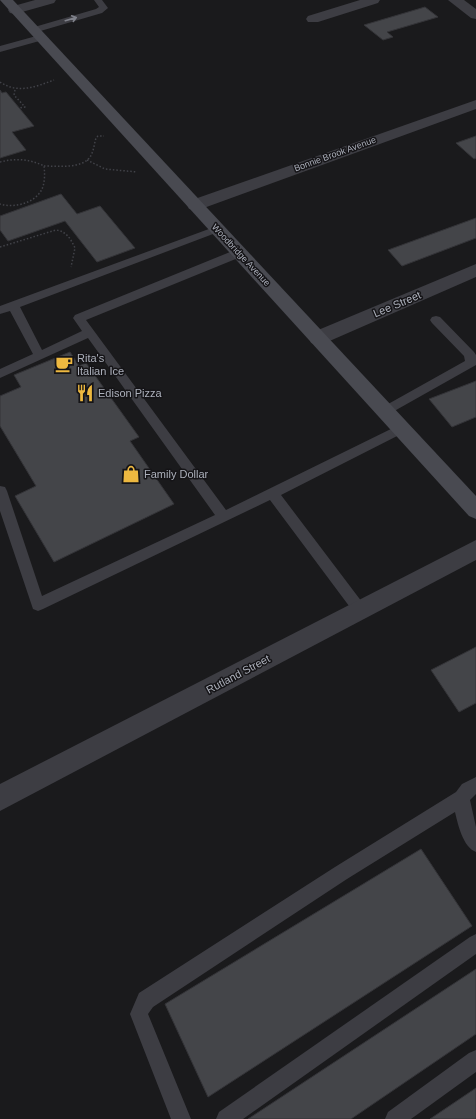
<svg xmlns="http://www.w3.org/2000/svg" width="476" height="1119" font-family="Helvetica,sans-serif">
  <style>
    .building { fill: #444549; stroke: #343438 }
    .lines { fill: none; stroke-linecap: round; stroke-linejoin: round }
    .path { stroke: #414248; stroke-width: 1.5; stroke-dasharray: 1.5 2; stroke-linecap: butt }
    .lane { fill: #3d3d43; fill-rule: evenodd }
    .street { fill: #3d3d43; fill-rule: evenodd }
    .secondary { fill: #494a51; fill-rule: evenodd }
    .oneway { stroke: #80828b }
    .labels { text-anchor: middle; stroke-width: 3; stroke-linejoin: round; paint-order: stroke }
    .far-street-label { font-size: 9px; fill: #acb0bb; stroke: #151417 }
    .street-label { font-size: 11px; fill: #acb0bb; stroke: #151417 }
    .poi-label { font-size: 11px; fill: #acb0bb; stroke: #151417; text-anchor: start }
  </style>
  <rect width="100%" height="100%" fill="#1a1a1c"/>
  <g class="building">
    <polygon points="425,7 438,17 387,32 393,37 383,40 364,25"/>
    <polygon points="0,90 2,93 6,92 34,126 12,132 26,150 0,158"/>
    <polygon points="476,136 476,158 474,159 456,143"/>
    <polygon points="61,194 77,214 100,206 135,248 97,262 65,221 8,241 0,230 0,216"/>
    <polygon points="476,218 476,238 402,266 388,250"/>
    <polygon points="70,352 79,366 86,363 139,437 130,441 174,504 54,562 15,496 36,486 0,426 0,396 21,387 14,375"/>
    <polygon points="476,381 476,417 452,427 429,399"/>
    <polygon points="476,647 476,703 459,712 431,670"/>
    <polygon points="421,849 472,926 208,1097 165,1004"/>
    <polygon points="476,969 476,1034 351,1119 248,1119"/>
    <polygon points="476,1088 476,1119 430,1119"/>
  </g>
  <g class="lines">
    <g class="path">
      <path d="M0,82c18,12 35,5 54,-2"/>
      <polyline points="15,90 14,95 25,107 19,108"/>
      <polyline points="87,160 105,169 137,172"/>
      <path d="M0,162c15,-4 30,-3 44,4 1,8 1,18 -3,25 -8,13 -28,17 -41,13"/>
      <path d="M44,166c13,0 38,3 46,-9 4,-6 4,-13 6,-19l2,-2h6"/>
      <path d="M0,247l56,-17c10,1 15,9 19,18l-4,19"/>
    </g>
    <g class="lane">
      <polygon points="94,0 102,0 108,8 102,13 37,32 31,32 30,30 31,28 96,9 99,7"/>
      <polygon points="40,35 44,38 43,40 0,52 0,46"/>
      <polygon points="217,226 221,227 222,229 221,231 20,307 42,350 82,331 73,318 75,315 235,250 243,250 244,253 243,256 86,320 226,510 397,426 401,424 405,426 407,429 405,432 281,495 365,606 367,610 365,614 360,616 355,614 270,500 43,609 38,611 33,609 0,511 0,486 5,487 7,491 42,596 215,515 88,338 0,378 0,369 33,354 10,311 0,314 0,306"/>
      <polygon points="436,316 440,317 474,352 476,355 476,365 389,414 385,416 381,414 379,411 381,408 465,361 464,356 432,323 430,320 432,317"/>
      <path d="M476,777v17l-6,6 6,27v25c-13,-5 -18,-27 -21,-40l-108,67 -194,128 -5,7 43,105h-20l-41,-105 9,-21 196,-126 121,-75 6,-8z"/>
      <polygon points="476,934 476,954 243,1119 216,1119 219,1112 470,937"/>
      <polygon points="476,1050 476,1072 411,1119 385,1119 388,1112 469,1053"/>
    </g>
    <g class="street">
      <polygon points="35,0 56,0 54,3 15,14 10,13 8,10 10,7"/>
      <polygon points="360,0 380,0 378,3 318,22 308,22 306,19 308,16"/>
      <polygon points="448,0 464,0 476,9 476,19 471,18"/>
      <polygon points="476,100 476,109 201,209 195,210 189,209 187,205 189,201"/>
      <polygon points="476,264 476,277 325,343 318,345 311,343 309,338 311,333"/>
      <polygon points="476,540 476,560 0,811 0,784"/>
    </g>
    <polygon class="secondary" points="0,0 13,0 476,496 476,519 469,516"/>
  </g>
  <defs><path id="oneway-shaft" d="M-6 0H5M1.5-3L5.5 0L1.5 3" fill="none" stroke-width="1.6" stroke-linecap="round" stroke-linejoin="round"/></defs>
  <use class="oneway" href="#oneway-shaft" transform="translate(71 19) rotate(-16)"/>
  <defs>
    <g id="cafe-bare" transform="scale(1.38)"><path d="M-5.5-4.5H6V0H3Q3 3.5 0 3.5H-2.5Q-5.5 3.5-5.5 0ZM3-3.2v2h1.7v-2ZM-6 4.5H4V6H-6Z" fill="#edb840" stroke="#151417" stroke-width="2.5" paint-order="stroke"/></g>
    <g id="restaurant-bare" transform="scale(1.38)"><path d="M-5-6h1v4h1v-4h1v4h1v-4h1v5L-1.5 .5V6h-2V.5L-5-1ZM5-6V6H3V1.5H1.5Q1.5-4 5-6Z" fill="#edb840" stroke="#151417" stroke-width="2.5" paint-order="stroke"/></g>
    <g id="shop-bare" transform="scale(1.38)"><path d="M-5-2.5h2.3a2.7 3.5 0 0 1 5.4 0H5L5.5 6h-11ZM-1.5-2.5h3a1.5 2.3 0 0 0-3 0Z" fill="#edb840" stroke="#151417" stroke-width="2.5" paint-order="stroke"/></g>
  </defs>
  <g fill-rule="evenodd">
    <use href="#cafe-bare" x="64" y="364"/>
    <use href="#restaurant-bare" x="85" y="393"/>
    <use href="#shop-bare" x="131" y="474"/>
  </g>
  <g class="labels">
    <g class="far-street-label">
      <text transform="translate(335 154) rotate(-20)" y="3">Bonnie Brook Avenue</text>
      <text transform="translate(241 255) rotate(47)" y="3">Woodbridge Avenue</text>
    </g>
    <g class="street-label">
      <text transform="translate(397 304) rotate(-23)" y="4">Lee Street</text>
      <text transform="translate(238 674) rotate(-28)" y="4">Rutland Street</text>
    </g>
    <g class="poi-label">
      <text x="77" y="362">Rita's<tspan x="77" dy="13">Italian Ice</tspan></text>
      <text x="98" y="397">Edison Pizza</text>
      <text x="144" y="478">Family Dollar</text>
    </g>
  </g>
</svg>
